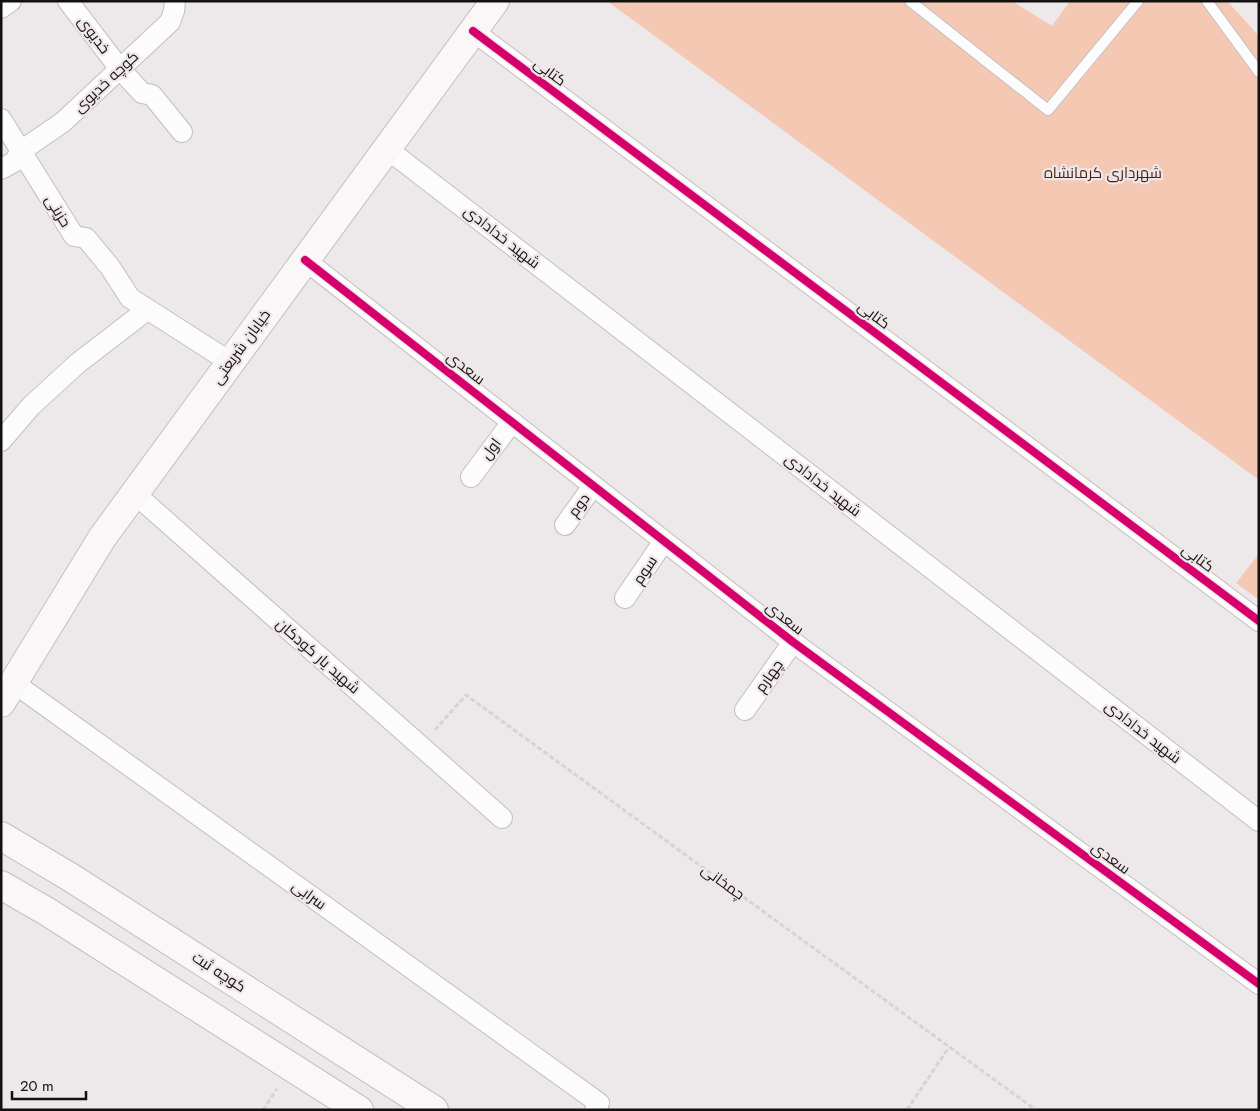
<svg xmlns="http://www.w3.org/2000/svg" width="1260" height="1111" font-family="Jost,Cairo,sans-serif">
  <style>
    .green { fill: #f5c8b4 }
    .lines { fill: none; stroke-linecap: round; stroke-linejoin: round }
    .service-casing { stroke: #c2bfc0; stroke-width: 12 }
    .minor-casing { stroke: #c2bfc0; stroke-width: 22 }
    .secondary-casing { stroke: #c2bfc0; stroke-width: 30 }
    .path { stroke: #d5d4d5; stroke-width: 3; stroke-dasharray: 5 2.5; stroke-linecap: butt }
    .service { stroke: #fcfcfc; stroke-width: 10 }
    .minor { stroke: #fcfcfc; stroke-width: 20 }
    .secondary { stroke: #faf7f8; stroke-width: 28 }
    .cycleway-casing { stroke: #efe6e9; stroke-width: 11 }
    .cycleway { stroke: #d6006c; stroke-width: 8 }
    .labels { text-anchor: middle; stroke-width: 4.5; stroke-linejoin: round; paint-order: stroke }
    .street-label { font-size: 15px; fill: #131011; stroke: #efe6e9 }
    .park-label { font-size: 15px; fill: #462311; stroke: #efe6e9 }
  </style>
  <rect width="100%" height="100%" fill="#ede8ea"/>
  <g class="green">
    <polygon points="607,1 1012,1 1052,26 1070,1 1227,1 1259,36 1259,480"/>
    <polygon points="1259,554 1259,600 1236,583"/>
  </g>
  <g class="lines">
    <g class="service-casing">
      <g id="service">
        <polyline points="910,1 1048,110 1138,1"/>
        <polyline points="1207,1 1259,72"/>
      </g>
    </g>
    <g class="minor-casing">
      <g id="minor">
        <polyline points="68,1 120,69 142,93 152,95 182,132"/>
        <polyline points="1,8 11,1"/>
        <polyline points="473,31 1259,621"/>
        <polyline points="1,119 74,236 86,238 110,267 130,298 230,362"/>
        <polyline points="386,148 1259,821"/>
        <polyline points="1,169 14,162 21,151 63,122 170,22 174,11 175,1"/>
        <polyline points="305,260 793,642 1259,984"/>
        <polyline points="1,441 31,406 78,363 147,310"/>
        <polyline points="471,477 512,422"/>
        <polyline points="134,493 502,818"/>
        <polyline points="565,525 593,486"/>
        <polyline points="625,598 664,541"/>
        <polyline points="14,683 599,1103 595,1110"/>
        <polyline points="745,710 793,642"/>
      </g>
    </g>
    <g class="secondary-casing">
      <g id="secondary">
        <polyline points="1,703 102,538 495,1"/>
        <polyline points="1,836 70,877 434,1110"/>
        <polyline points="1,885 46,911 359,1110"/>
      </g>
    </g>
    <g class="path">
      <polyline points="435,730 466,695 1036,1110"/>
      <polyline points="263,1110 277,1089"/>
      <polyline points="907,1110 949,1047"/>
    </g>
    <use href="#service" class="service"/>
    <use href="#minor" class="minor"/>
    <use href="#secondary" class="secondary"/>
    <g class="cycleway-casing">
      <g id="cycleway">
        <polyline points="473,31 1259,621"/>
        <polyline points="305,260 793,642 1259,984"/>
      </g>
    </g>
    <use href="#cycleway" class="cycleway"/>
  </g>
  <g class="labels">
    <g class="street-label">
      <text transform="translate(94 35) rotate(53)" y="5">خدیوی</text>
      <text transform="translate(550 72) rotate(37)" y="5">کتابی</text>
      <text transform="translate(106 82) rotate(-43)" y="5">کوچه خدیوی</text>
      <text transform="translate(58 211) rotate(58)" y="5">حزینی</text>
      <text transform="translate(502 237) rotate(38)" y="5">شهید خدادادی</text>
      <text transform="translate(874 315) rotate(37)" y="5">کتابی</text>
      <text transform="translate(241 347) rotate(-54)" y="5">خیابان شریعتی</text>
      <text transform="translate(466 368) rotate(38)" y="5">سعدی</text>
      <text transform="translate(491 449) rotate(-53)" y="5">اول</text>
      <text transform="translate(823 485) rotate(38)" y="5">شهید خدادادی</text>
      <text transform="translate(579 505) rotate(-53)" y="5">دوم</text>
      <text transform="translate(1198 558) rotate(37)" y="5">کتابی</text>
      <text transform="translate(645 570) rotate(-56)" y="5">سوم</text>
      <text transform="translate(785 618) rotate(38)" y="5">سعدی</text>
      <text transform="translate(318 656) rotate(41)" y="5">شهید یار کودکان</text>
      <text transform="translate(769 676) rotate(-55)" y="5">چهارم</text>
      <text transform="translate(1143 732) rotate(38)" y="5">شهید خدادادی</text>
      <text transform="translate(1111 858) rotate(36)" y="5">سعدی</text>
      <text transform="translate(723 882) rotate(36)" y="5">چمخانی</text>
      <text transform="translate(309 895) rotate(36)" y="5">سرابی</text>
      <text transform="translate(219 972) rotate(33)" y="5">کوچه ثبت</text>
    </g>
    <g class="park-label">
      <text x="1103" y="178">شهرداری کرمانشاه</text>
    </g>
  </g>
  <rect width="1260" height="1111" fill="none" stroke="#131011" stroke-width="5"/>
  <path d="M12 1091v8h74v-8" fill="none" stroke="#131011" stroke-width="2.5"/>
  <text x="20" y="1091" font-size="15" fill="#131011" stroke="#efe6e9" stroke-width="4" paint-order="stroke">20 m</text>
</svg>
